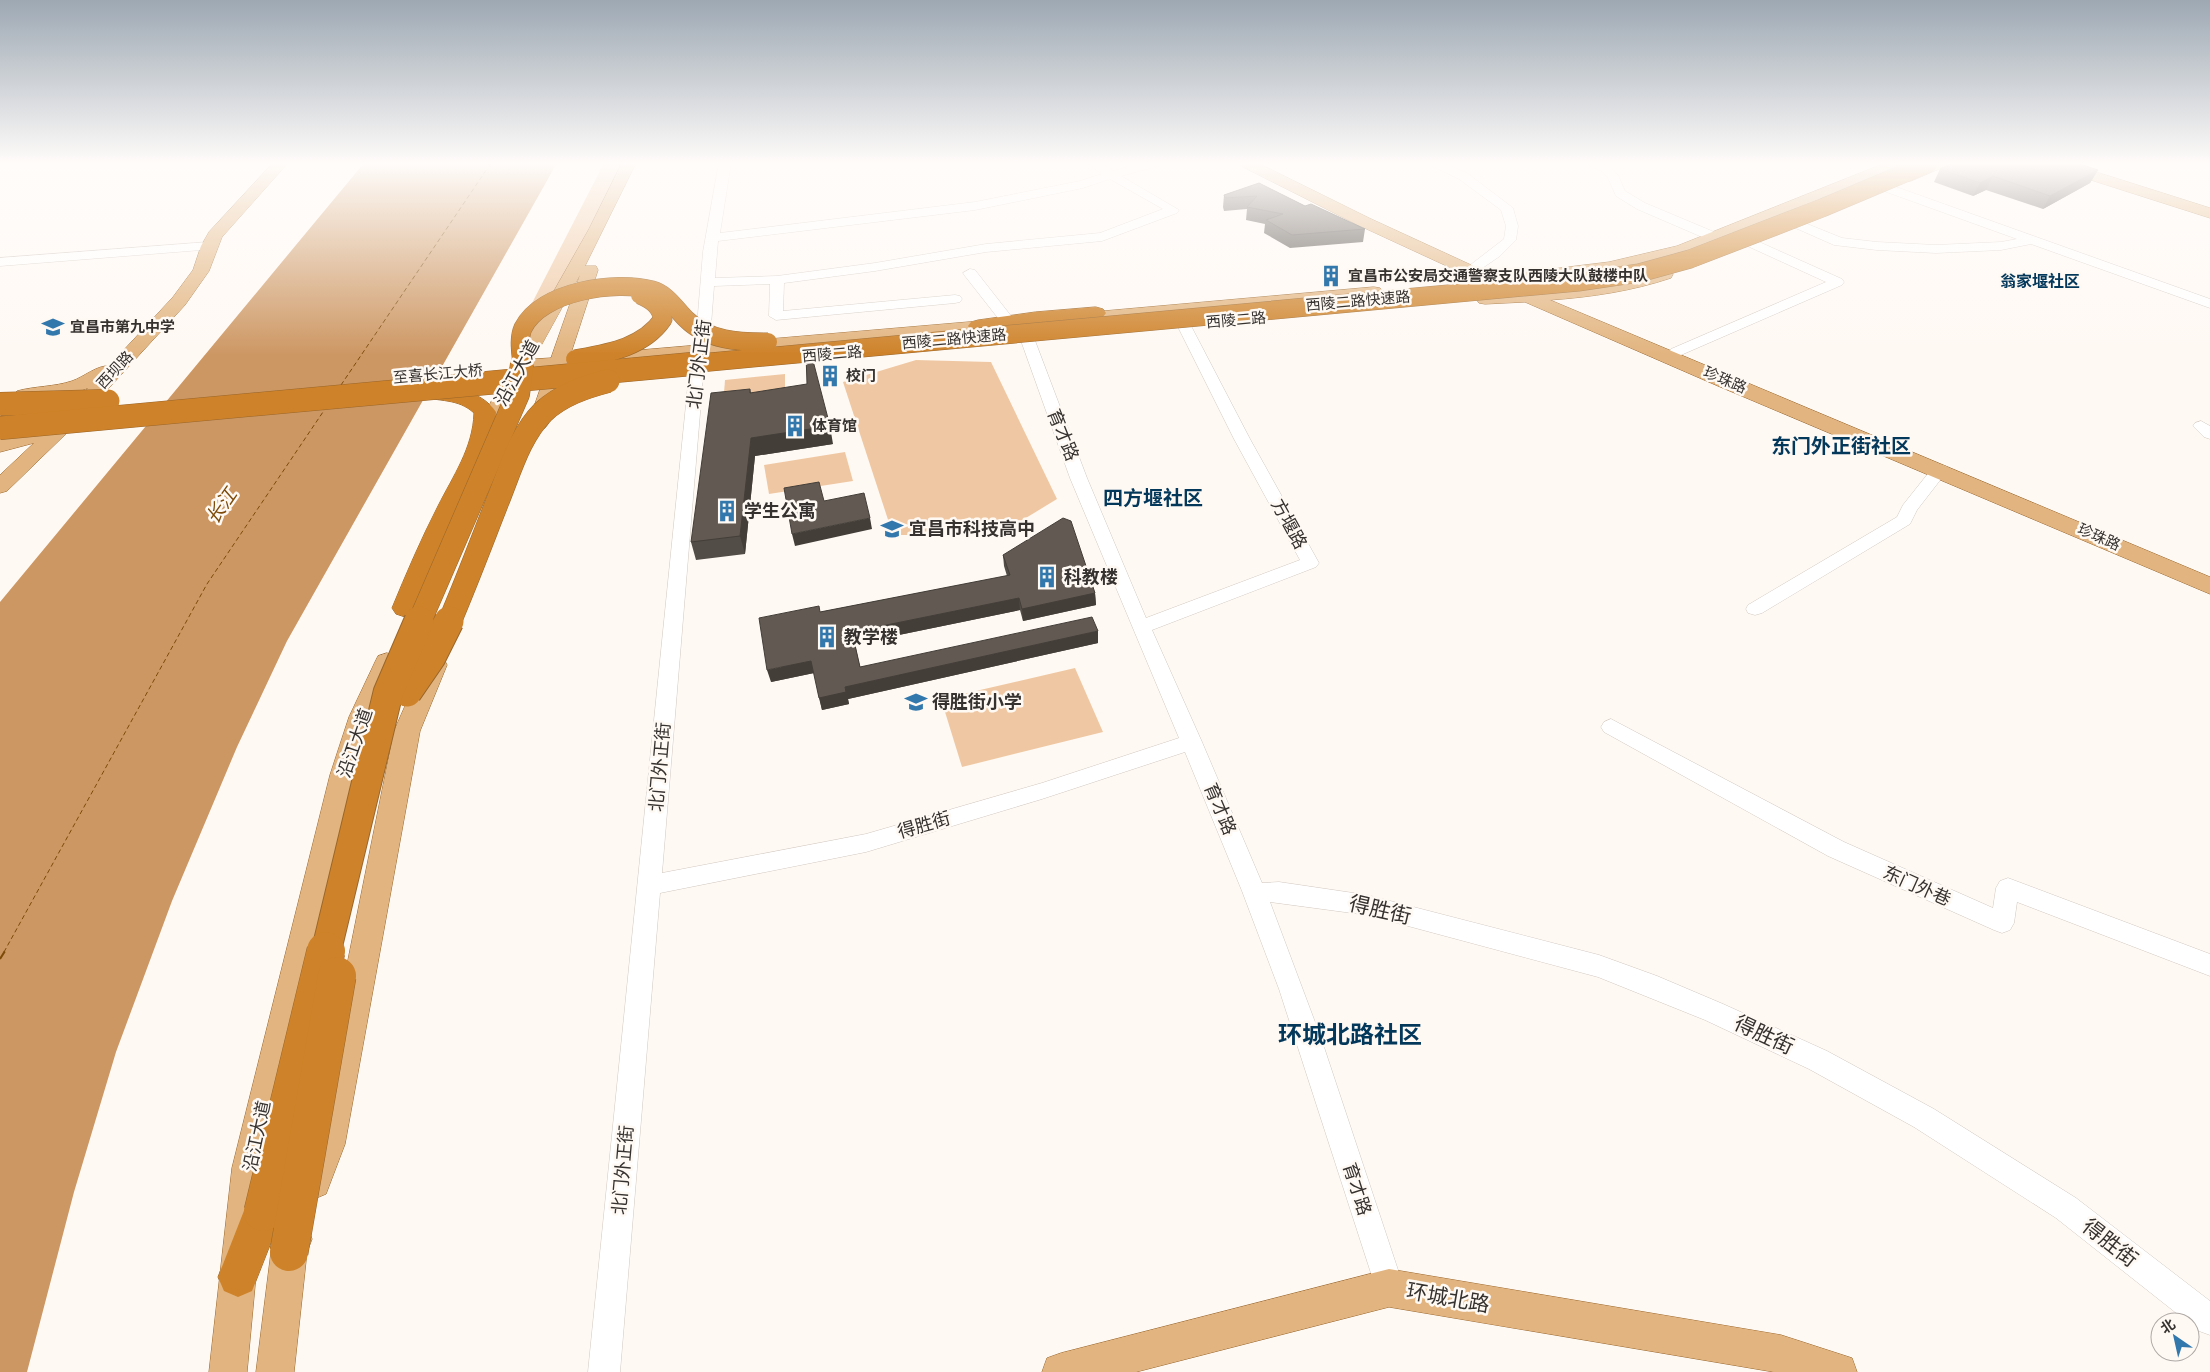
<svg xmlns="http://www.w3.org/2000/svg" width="2210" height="1372" font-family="'Playfair Display','Noto Sans SC',serif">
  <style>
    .green { fill: #efc8a3 }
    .water { fill: #cd9763 }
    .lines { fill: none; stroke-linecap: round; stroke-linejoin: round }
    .ferry-far1 { stroke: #7d4a08; stroke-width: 1; stroke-dasharray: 4.5 3; stroke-linecap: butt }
    .ferry { stroke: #7d4a08; stroke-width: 2; stroke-dasharray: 9 7; stroke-linecap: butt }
    .minor-casing { stroke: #d1c8c0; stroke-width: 1 }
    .major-casing { stroke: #99662b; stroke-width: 1 }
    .highway-casing { stroke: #99662b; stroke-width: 1 }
    .minor { fill: #fff; fill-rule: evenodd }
    .major { fill: #e2b47f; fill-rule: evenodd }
    .highway { fill: #ce8229; fill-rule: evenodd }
    .highway-bridge-far3-casing { stroke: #99662b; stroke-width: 19; stroke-linecap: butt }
    .highway-bridge-far2-casing { stroke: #99662b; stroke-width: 24; stroke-linecap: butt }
    .highway-bridge-far1-casing { stroke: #99662b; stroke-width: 31; stroke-linecap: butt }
    .highway-bridge-casing { stroke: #99662b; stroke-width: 39; stroke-linecap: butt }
    .highway-bridge-far3 { stroke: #ce8229; stroke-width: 18 }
    .highway-bridge-far2 { stroke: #ce8229; stroke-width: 23 }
    .highway-bridge-far1 { stroke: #ce8229; stroke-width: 29 }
    .highway-bridge { stroke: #ce8229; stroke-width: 38 }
    .wall { fill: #534d47 }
    .shaded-wall { fill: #443e39 }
    .building { fill: #615952; stroke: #443e39 }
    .labels { text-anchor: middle; stroke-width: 5; stroke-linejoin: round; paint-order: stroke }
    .far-poi-label { font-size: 15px; font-weight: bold; fill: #36322f; stroke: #fff9f4; text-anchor: start }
    .far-street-label { font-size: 15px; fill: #36322f; stroke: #fff9f4 }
    .far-quarter-label { font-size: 16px; font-weight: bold; fill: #03385b; stroke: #fff9f4 }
    .street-label { font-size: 18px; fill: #36322f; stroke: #fff9f4 }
    .poi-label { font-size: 18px; font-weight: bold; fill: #36322f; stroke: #fff9f4; text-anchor: start }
    .water-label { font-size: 19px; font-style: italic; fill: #7d4a08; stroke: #fff9f4 }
    .quarter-label { font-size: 20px; font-weight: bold; fill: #03385b; stroke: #fff9f4 }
    .near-street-label { font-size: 21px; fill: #36322f; stroke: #fff9f4 }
    .near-quarter-label { font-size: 24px; font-weight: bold; fill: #03385b; stroke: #fff9f4 }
  </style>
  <rect width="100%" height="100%" fill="#fff9f4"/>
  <g class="green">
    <polygon points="604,163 622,163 559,294 529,309"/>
    <polygon points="916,360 991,362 1057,499 998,535 893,535 843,382"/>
    <polygon points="785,374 785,399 723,405 725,380"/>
    <polygon points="845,452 853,481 769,494 764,465"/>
    <polygon points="1075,668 1103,732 962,767 941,699"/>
  </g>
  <polygon class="water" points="364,163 557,163 287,641 237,747 172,901 116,1052 74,1192 27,1372 0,1372 0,602"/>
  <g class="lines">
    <g class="ferry-far1">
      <polyline points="341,385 491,163"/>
      <polyline points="4,952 207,584 325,409"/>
    </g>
    <polyline class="ferry" points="0,959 5,951"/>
    <g class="minor-casing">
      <g id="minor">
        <path d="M719,163h12l-11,70 255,-31 105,-21 22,-7 -15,-11h14l12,8 29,-8h21l-2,2 -40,11 58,34 -2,3 -75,28 -116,11 -111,19 -91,12 -1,28 172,-16 5,1 2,3 -2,3 -5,1 -179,17 -7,-4 1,-32 -56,2 -5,65 -5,14 -42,508 204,-39 176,-51 137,-45 -109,-260 -50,-140 7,-4 7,4 53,140 59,140 154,-58 -66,-121 -57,-114 7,-4 5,1 61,117 69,124 -3,4 -164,63 50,112 60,141 17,-1 88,13 232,60 58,21 66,28 104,47 107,58 142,89 134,103v34l-11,-4 -143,-113 -142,-91 -105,-58 -104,-49 -107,-43 -231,-62 -97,-13 51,136 83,250 -5,10 -10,5 -10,-5 -100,-309 -37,-98 -57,-139 -143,47 -176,53 -206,41 -40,479h-32l102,-1007 5,-14 8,-99zM1110,179l53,30 -63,24 -114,11 -111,19 -98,13 -62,2 3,-37 257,-31 108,-22z"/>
        <polygon points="1426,163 1443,163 1467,173 1513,208 1518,226 1516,240 1500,256 1481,269 1471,269 1469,266 1504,239 1506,226 1501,210 1459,179"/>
        <polygon points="1585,163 1607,165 1618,175 1625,191 1645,203 1719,234 1720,237 1714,241 1709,240 1637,209 1616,196 1608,178 1603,172"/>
        <polygon points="1885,183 2210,299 2210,308 2031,244 2001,250 1936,253 1877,250 1834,245 1791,226 1789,223 1795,219 1842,238 1877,242 1936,245 2001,242 2017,239 1881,190 1879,187"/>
        <polygon points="1748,237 1842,279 1844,282 1842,285 1681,355 1671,355 1669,352 1671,349 1826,282 1743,244 1742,241 1743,238"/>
        <polygon points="209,242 215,246 214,249 0,266 0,258"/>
        <polygon points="970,269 975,270 1015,321 1017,324 1015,327 1005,327 965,276 963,273"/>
        <polygon points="2201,421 2210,426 2210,439 2204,437 2193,426 2195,423"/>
        <polygon points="1940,465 1946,466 1948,470 1917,510 1910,524 1762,613 1755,615 1748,613 1746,609 1748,605 1897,517 1903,505 1934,466"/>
        <polygon points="1611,719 1844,842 1993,908 1996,888 2000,881 2008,878 2210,954 2210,976 2017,902 2014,923 2010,930 2002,933 1994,930 1828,856 1604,732 1601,727 1604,722"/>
      </g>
    </g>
    <g class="major-casing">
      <g id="major">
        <path d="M273,163h15l-66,74 -13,34 -24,34 -110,120 -68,66 -7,2v-18l34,-32 -34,9v-12c19,-5 38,-12 56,-19 8,-2 25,-26 32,-33 -20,8 -50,16 -71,11l-3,-4 3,-4c18,-5 37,-4 55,-10 12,-4 25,-16 37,-15l64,-69 20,-27 8,-24 8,-14z"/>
        <path d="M622,163h14l-51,103h11l2,4 -28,86 433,-37 6,1 3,4 -3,4 -6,1 -437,39 -18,56 -3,4 -7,2 -7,-2 -3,-4 19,-55 -20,2 -10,13 -25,60 -3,4 -7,2 -7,-2 -3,-4 27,-60 13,-19 77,-136zM580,275l-29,83 -17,1z"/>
        <path d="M1239,163h19l111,55 126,58 114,-14 68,-16 208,-83h21l-2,3 -215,86 -80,20 -95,12 16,7 46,-3 46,-7 43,-12 6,1 2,4 -2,4c-39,13 -79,19 -121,22l660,277v17l-492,-208 -193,-84 -40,2 -6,-1 -3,-4 3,-4 26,-2 -14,-7h-13l-2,-4 1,-2 -119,-55 -117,-59z"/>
        <polygon points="1928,163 1948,163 1946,166 1911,181 1901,181 1899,178 1901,175"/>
        <polygon points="2045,163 2068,163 2210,208 2210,218 2047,166"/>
        <polygon points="1374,287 1380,288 1383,292 1380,296 1070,324 1064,323 1061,319 1064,315 1070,314"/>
        <polygon points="387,653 396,656 399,662 375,717 356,775 266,1168 247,1372 209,1372 232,1168 330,775 349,717 375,662 378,656"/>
        <polygon points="435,656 444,659 447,665 420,731 345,1144 326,1194 314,1199 302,1194 297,1182 311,1144 394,731 423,665 426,659"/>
        <polygon points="294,1221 307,1226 312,1239 307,1252 294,1372 256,1372 271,1252 281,1226"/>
        <polygon points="1389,1269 1781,1335 1852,1358 1857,1372 1774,1372 1389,1307 1136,1372 1042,1372 1047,1358 1061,1353"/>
      </g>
    </g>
    <g class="highway-casing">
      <g id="highway">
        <polygon points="1096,307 1103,309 1106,313 1103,317 978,332 971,330 968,326 971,322 978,320 1035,312"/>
        <path d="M426,386c25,0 55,4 70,26 -1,35 -20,62 -34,93 -16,34 -30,68 -44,103l-4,6 -9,3 -9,-3 -4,-6c14,-34 29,-69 46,-102 15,-30 35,-58 36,-93 -16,-15 -35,-11 -55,-17l-4,-4 4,-4z"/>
        <polygon points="263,1192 277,1198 283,1212 252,1291 238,1297 224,1291 218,1277 249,1198"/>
      </g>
    </g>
    <use href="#minor" class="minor"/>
    <use href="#major" class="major"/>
    <use href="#highway" class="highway"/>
    <g class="highway-bridge-far3-casing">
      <g id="highway-bridge-far3">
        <path d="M575,359c33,-6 68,-11 88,-40 -3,-13 -11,-19 -23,-24"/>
        <path d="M522,365c-1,-12 -4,-26 1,-37 18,-37 93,-48 129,-38 15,4 23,18 34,29 22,22 53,23 82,23"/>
        <polyline points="678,365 1578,282 1639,273 1690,259 1822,208 1929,163"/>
      </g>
    </g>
    <g class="highway-bridge-far2-casing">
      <g id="highway-bridge-far2">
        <polyline points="0,404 108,401"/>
        <polyline points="0,428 692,364"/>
        <polyline points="419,623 518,394 522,364"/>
        <path d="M449,623c18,-42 34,-85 51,-128 11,-28 21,-61 43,-83 18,-17 42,-25 65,-31"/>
      </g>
    </g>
    <g class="highway-bridge-far1-casing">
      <g id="highway-bridge-far1">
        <polyline points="407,692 431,657 449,621"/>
        <polyline points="326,952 388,693 419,621"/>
      </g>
    </g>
    <g class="highway-bridge-casing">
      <g id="highway-bridge">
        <polyline points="263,1212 326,951"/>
        <polyline points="289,1252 337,976"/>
      </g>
    </g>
    <use href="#highway-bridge-far3" class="highway-bridge-far3"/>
    <use href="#highway-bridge-far2" class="highway-bridge-far2"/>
    <use href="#highway-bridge-far1" class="highway-bridge-far1"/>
    <use href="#highway-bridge" class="highway-bridge"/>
  </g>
  <g class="wall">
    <polygon points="1940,169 2098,170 2090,183 2043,209 1986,190 1973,196 1934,182"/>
    <polygon points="1259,183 1305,206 1365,229 1363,242 1290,248 1264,233 1265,224 1246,220 1247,209 1224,211 1223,207 1224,195"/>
    <polygon points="750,389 751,393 833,444 755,456 745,554 696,560 691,542"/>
    <polygon points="1003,555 1095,593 1096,605 1023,621 1020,610 855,644 860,667 1098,631 1098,643 848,699 849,704 822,710 814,673 771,682 820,612 1007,576 1004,566"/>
  </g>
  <g class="shaded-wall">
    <polygon points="2098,170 2090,183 2043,209 2050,196"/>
    <polygon points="1993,176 1986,190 1973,196 1980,183"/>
    <polygon points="830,426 833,444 755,456 745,554 740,536 751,438"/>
    <polygon points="870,518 872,529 795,546 792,534"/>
    <polygon points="1095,593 1096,605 1023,621 1022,609"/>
    <polygon points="1019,598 1020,610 855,644 852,632"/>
    <polygon points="1098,631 1098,643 848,699 849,704 822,710 819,698 845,687"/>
    <polygon points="811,661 814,673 771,682 767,670"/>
  </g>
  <g class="building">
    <polygon points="1953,163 2077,163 2098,170 2050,196 1993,176 1980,183 1940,169"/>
    <polygon points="1259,183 1305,206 1311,204 1365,229 1292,235 1266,220 1283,214 1247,207 1257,196 1225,198 1224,195"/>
    <polygon points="811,353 830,426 751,438 740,536 691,542 711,393 750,389 750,393 807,384 806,354"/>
    <polygon points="819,482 824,501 864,493 870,518 792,534 784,488"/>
    <polygon points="1063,518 1071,521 1095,593 1022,609 1019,598 852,632 860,667 1092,617 1098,631 845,687 846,692 819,698 811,661 767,670 759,618 819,606 820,612 1010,575 1003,555"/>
  </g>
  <linearGradient id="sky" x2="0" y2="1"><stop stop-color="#9da8b3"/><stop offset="0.46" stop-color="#fffcfa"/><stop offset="1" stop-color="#fffcfa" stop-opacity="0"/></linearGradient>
  <rect width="2210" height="355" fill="url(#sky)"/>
  <defs>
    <g id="building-bare" transform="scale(1.725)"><path d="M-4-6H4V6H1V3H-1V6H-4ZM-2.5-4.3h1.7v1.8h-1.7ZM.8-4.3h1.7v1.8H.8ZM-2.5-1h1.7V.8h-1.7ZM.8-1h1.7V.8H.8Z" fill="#3278ad" stroke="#fff9f4" stroke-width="2.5" paint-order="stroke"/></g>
    <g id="school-bare" transform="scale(1.725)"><path d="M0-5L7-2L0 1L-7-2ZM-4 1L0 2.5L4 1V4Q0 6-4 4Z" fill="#3278ad" stroke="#fff9f4" stroke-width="2.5" paint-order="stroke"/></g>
  </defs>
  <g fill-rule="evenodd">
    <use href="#building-bare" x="1331" y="276"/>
    <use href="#school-bare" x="53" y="327"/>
    <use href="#building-bare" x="830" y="376"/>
    <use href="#building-bare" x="795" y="426"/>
    <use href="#building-bare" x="727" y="511"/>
    <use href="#school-bare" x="892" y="529"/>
    <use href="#building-bare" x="1047" y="577"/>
    <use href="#building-bare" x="827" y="637"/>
    <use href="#school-bare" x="916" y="702"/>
  </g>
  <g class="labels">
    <g class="far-poi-label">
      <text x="1348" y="281">宜昌市公安局交通警察支队西陵大队鼓楼中队</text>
      <text x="70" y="332">宜昌市第九中学</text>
      <text x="846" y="381">校门</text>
      <text x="812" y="431">体育馆</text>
    </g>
    <g class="far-street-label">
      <text transform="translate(1358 301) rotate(-5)" y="5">西陵二路快速路</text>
      <text transform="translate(1236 320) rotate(-5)" y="5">西陵二路</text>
      <text transform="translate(954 339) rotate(-5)" y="5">西陵二路快速路</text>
      <text transform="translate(832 354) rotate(-5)" y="5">西陵二路</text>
      <text transform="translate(115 370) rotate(-47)" y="5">西坝路</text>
      <text transform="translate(438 374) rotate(-5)" y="5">至喜长江大桥</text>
      <text transform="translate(1725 380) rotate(23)" y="5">珍珠路</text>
      <text transform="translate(2099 537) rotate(24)" y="5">珍珠路</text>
    </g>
    <g class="far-quarter-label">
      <text x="2040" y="287">翁家堰社区</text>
    </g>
    <g class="street-label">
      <text transform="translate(699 364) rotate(-83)" y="6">北门外正街</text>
      <text transform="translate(517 373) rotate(-61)" y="6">沿江大道</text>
      <text transform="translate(1063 435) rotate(68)" y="6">育才路</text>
      <text transform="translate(1289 524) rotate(61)" y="6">方堰路</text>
      <text transform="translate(355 743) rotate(-71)" y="6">沿江大道</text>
      <text transform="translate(660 767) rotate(-85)" y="6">北门外正街</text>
      <text transform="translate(1220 809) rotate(67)" y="6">育才路</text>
      <text transform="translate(924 825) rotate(-16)" y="6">得胜街</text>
      <text transform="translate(1917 886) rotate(24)" y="6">东门外巷</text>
      <text transform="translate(257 1136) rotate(-78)" y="6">沿江大道</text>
      <text transform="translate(623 1170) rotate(-85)" y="6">北门外正街</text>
      <text transform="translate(1357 1189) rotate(72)" y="6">育才路</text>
    </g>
    <g class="poi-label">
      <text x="744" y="517">学生公寓</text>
      <text x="909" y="535">宜昌市科技高中</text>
      <text x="1064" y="583">科教楼</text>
      <text x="844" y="643">教学楼</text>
      <text x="932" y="708">得胜街小学</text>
    </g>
    <g class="water-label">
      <text transform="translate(221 506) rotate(-55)" y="7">长江</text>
    </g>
    <g class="quarter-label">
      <text x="1841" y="453">东门外正街社区</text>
      <text x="1153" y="505">四方堰社区</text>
    </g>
    <g class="near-street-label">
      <text transform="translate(1380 910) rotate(13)" y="7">得胜街</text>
      <text transform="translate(1764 1035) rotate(25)" y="7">得胜街</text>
      <text transform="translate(2110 1243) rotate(38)" y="7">得胜街</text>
      <text transform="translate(1448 1298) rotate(10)" y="7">环城北路</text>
    </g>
    <g class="near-quarter-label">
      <text x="1350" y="1043">环城北路社区</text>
    </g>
  </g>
  <g transform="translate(2175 1337) rotate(326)"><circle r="24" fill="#fff9f4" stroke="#afa9a5"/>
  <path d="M0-4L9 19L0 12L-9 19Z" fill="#3278ad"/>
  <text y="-8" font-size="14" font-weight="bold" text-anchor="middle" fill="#36322f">北</text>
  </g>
</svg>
